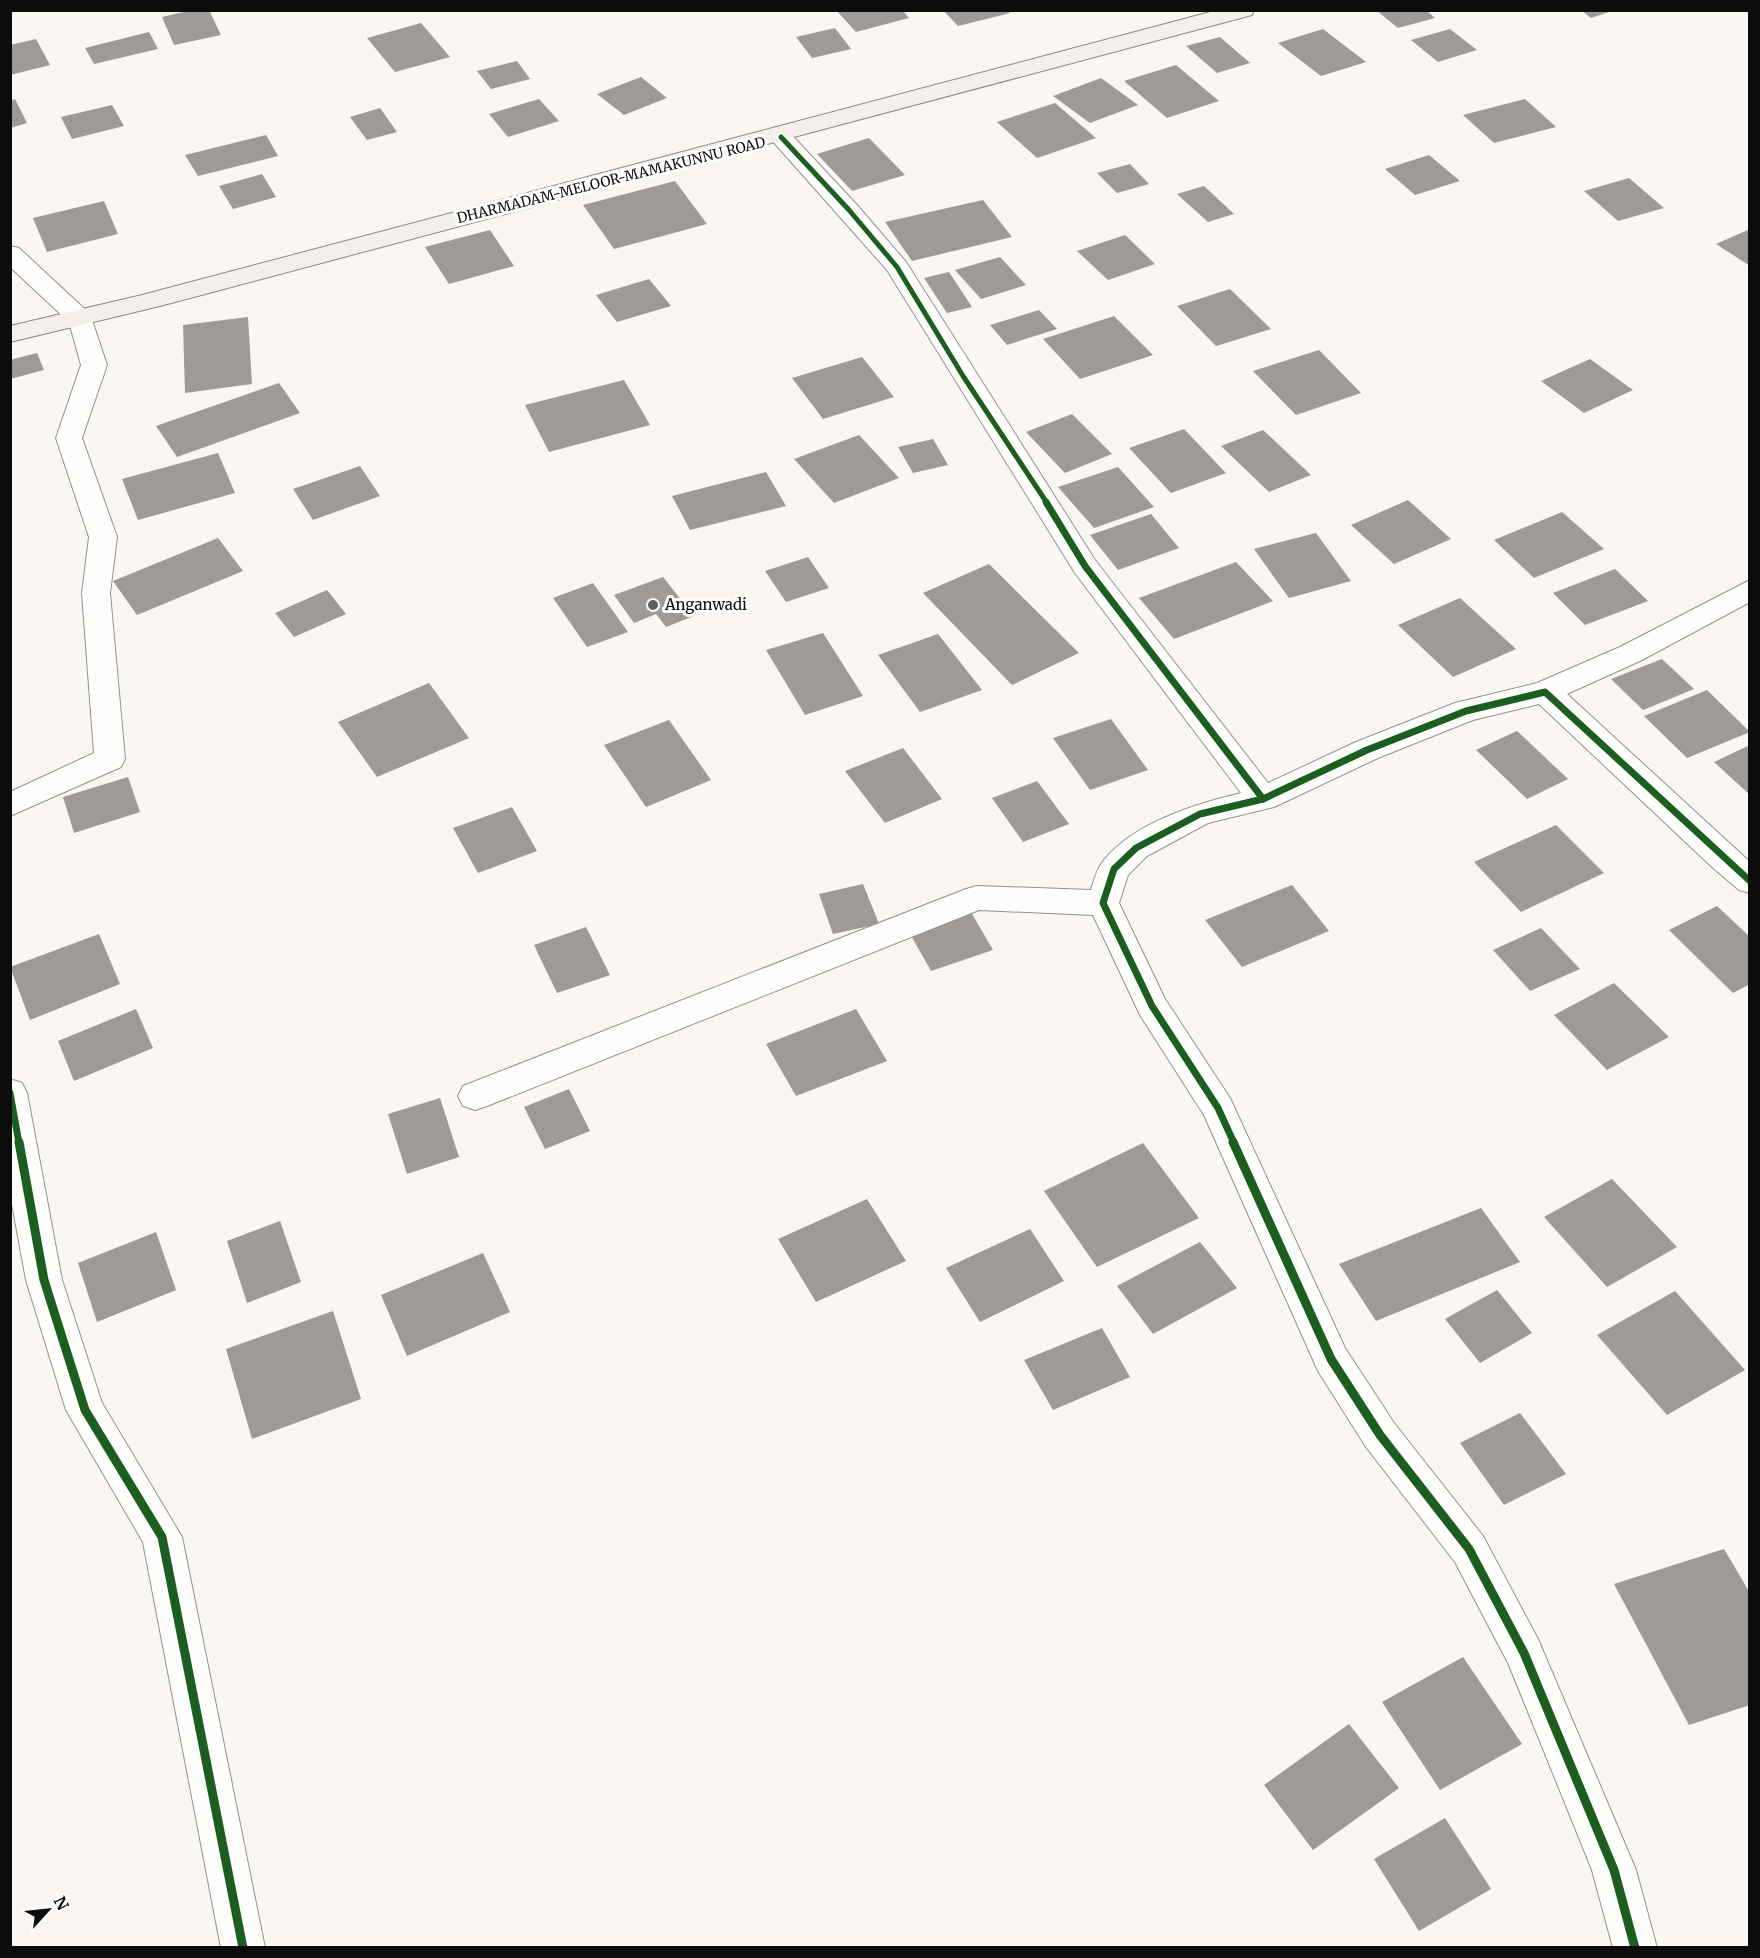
<svg xmlns="http://www.w3.org/2000/svg" width="1760" height="1958" font-family="Merriweather,serif">
  <style>
    .building { fill: #9d9a97 }
    .lines { fill: none; stroke-linecap: round; stroke-linejoin: round }
    .street-casing { stroke: #939190; stroke-width: 2 }
    .secondary-casing { stroke: #8a8886; stroke-width: 2 }
    .street { fill: #fefefd; fill-rule: evenodd }
    .secondary { fill: #f3efea; fill-rule: evenodd }
    .cycleway-far2-casing { stroke: #fff; stroke-width: 8 }
    .cycleway-far1-casing { stroke: #fff; stroke-width: 10 }
    .cycleway-casing { stroke: #fff; stroke-width: 13 }
    .cycleway-far2 { stroke: #1b5e20; stroke-width: 5 }
    .cycleway-far1 { stroke: #1b5e20; stroke-width: 7 }
    .cycleway { stroke: #1b5e20; stroke-width: 9 }
    .poi-dot { fill: #5f5e5c; stroke: #fff; stroke-width: 2 }
    .labels { text-anchor: middle; stroke-width: 6; stroke-linejoin: round; paint-order: stroke }
    .far-street-label { font-size: 14px; fill: #0c0c0c; stroke: #fff }
    .poi-label { font-size: 15px; fill: #0c0c0c; stroke: #fff; text-anchor: start }
  </style>
  <rect width="100%" height="100%" fill="#faf6f2"/>
  <g class="building">
    <polygon points="192,10 209,10 221,35 174,45 162,17"/>
    <polygon points="836,10 902,10 909,18 856,32"/>
    <polygon points="943,10 1008,10 1010,13 958,26"/>
    <polygon points="1376,10 1426,10 1435,18 1398,28"/>
    <polygon points="1581,10 1612,10 1612,11 1591,18"/>
    <polygon points="421,23 450,57 395,72 367,38"/>
    <polygon points="835,28 851,49 812,58 796,37"/>
    <polygon points="1323,29 1366,62 1321,76 1278,43"/>
    <polygon points="1450,29 1477,50 1438,62 1411,40"/>
    <polygon points="149,32 158,49 94,64 85,48"/>
    <polygon points="1220,37 1250,63 1217,73 1186,46"/>
    <polygon points="36,39 50,65 10,75 10,45"/>
    <polygon points="517,61 530,79 491,89 477,71"/>
    <polygon points="1176,65 1219,101 1167,118 1124,81"/>
    <polygon points="641,77 667,98 624,115 597,94"/>
    <polygon points="1101,78 1138,105 1090,123 1053,96"/>
    <polygon points="15,99 27,123 10,128 10,101"/>
    <polygon points="539,99 559,121 508,137 489,114"/>
    <polygon points="1525,99 1556,127 1494,143 1463,115"/>
    <polygon points="1055,103 1096,138 1037,158 997,122"/>
    <polygon points="112,105 124,126 72,139 61,117"/>
    <polygon points="380,108 397,132 367,140 350,117"/>
    <polygon points="266,135 278,156 198,176 185,155"/>
    <polygon points="869,138 905,175 852,191 817,154"/>
    <polygon points="1429,155 1460,181 1415,195 1385,169"/>
    <polygon points="1130,164 1149,184 1117,193 1097,173"/>
    <polygon points="262,174 276,197 233,209 219,186"/>
    <polygon points="1629,178 1664,208 1618,221 1584,191"/>
    <polygon points="675,181 707,224 614,249 583,205"/>
    <polygon points="1204,186 1234,214 1208,222 1177,194"/>
    <polygon points="983,200 1012,237 912,261 885,222"/>
    <polygon points="104,201 118,234 47,252 33,218"/>
    <polygon points="1750,229 1750,266 1716,244"/>
    <polygon points="490,230 514,266 449,284 425,247"/>
    <polygon points="1125,235 1155,264 1108,280 1077,251"/>
    <polygon points="1000,257 1026,285 981,299 955,270"/>
    <polygon points="949,272 972,307 947,313 924,278"/>
    <polygon points="649,279 671,306 617,322 596,295"/>
    <polygon points="1230,289 1271,329 1216,346 1177,306"/>
    <polygon points="1039,310 1057,329 1007,345 990,325"/>
    <polygon points="1114,316 1153,355 1080,379 1043,339"/>
    <polygon points="248,317 252,384 185,393 183,325"/>
    <polygon points="1319,350 1361,393 1296,415 1253,371"/>
    <polygon points="37,353 44,370 10,379 10,360"/>
    <polygon points="862,357 894,397 823,419 792,378"/>
    <polygon points="1590,359 1633,390 1584,413 1541,381"/>
    <polygon points="624,380 650,425 549,452 525,405"/>
    <polygon points="279,383 300,413 177,457 156,426"/>
    <polygon points="1072,414 1112,454 1065,473 1026,432"/>
    <polygon points="1184,429 1226,473 1171,493 1129,448"/>
    <polygon points="1263,430 1311,475 1269,492 1221,446"/>
    <polygon points="859,435 899,478 834,503 794,459"/>
    <polygon points="933,439 948,465 913,473 898,447"/>
    <polygon points="218,453 235,493 138,520 122,479"/>
    <polygon points="360,466 380,496 313,520 293,489"/>
    <polygon points="1118,467 1154,507 1094,528 1058,487"/>
    <polygon points="766,472 786,506 690,530 672,496"/>
    <polygon points="1408,500 1451,539 1394,564 1351,525"/>
    <polygon points="1562,512 1604,549 1534,578 1494,540"/>
    <polygon points="1151,514 1179,548 1118,570 1090,535"/>
    <polygon points="1316,533 1351,581 1289,598 1254,549"/>
    <polygon points="218,538 243,571 137,615 113,581"/>
    <polygon points="808,557 829,588 786,602 765,571"/>
    <polygon points="1236,562 1273,601 1174,639 1139,598"/>
    <polygon points="989,564 1079,653 1012,685 923,593"/>
    <polygon points="1615,569 1648,601 1585,625 1553,593"/>
    <polygon points="663,577 694,616 666,627 656,614 634,623 614,595"/>
    <polygon points="593,583 628,632 587,647 553,598"/>
    <polygon points="327,590 346,614 294,637 275,613"/>
    <polygon points="1460,598 1516,649 1453,677 1398,625"/>
    <polygon points="823,633 863,696 805,715 766,650"/>
    <polygon points="938,634 982,690 920,712 878,655"/>
    <polygon points="1662,659 1694,689 1643,710 1611,679"/>
    <polygon points="429,683 469,738 377,777 338,722"/>
    <polygon points="1707,690 1750,732 1687,758 1644,716"/>
    <polygon points="1111,719 1148,770 1090,790 1053,738"/>
    <polygon points="669,720 711,780 646,807 604,745"/>
    <polygon points="1517,731 1568,779 1527,799 1476,750"/>
    <polygon points="1750,745 1750,795 1714,762"/>
    <polygon points="903,748 942,799 885,823 845,771"/>
    <polygon points="128,777 140,812 74,833 63,797"/>
    <polygon points="1037,781 1069,824 1023,842 992,798"/>
    <polygon points="512,807 537,851 478,873 453,828"/>
    <polygon points="1556,825 1604,873 1521,912 1474,862"/>
    <polygon points="863,884 879,924 833,934 819,894"/>
    <polygon points="1292,885 1329,931 1242,967 1205,920"/>
    <polygon points="1717,906 1750,937 1750,984 1733,993 1669,930"/>
    <polygon points="971,912 993,950 931,971 909,932"/>
    <polygon points="586,927 610,975 557,993 534,945"/>
    <polygon points="1541,928 1580,969 1530,991 1493,950"/>
    <polygon points="99,934 120,984 30,1020 10,967"/>
    <polygon points="1614,983 1669,1037 1607,1070 1554,1015"/>
    <polygon points="136,1009 153,1048 74,1081 58,1041"/>
    <polygon points="856,1009 887,1061 796,1096 766,1044"/>
    <polygon points="569,1089 590,1131 545,1149 524,1107"/>
    <polygon points="440,1098 459,1157 407,1174 388,1114"/>
    <polygon points="1143,1143 1199,1218 1097,1267 1044,1191"/>
    <polygon points="1612,1179 1677,1247 1607,1287 1544,1217"/>
    <polygon points="867,1199 906,1261 816,1302 778,1239"/>
    <polygon points="1481,1208 1520,1262 1376,1321 1339,1264"/>
    <polygon points="280,1221 301,1282 247,1303 227,1241"/>
    <polygon points="1030,1229 1064,1281 980,1322 946,1268"/>
    <polygon points="156,1232 176,1290 97,1322 78,1263"/>
    <polygon points="1200,1242 1237,1288 1153,1334 1117,1286"/>
    <polygon points="483,1253 510,1312 407,1356 381,1295"/>
    <polygon points="1497,1290 1532,1333 1480,1363 1445,1319"/>
    <polygon points="1675,1291 1745,1370 1667,1415 1597,1335"/>
    <polygon points="333,1311 361,1399 252,1439 226,1349"/>
    <polygon points="1102,1328 1130,1377 1053,1410 1024,1360"/>
    <polygon points="1520,1413 1566,1474 1504,1505 1460,1443"/>
    <polygon points="1724,1549 1750,1593 1750,1705 1689,1725 1614,1584"/>
    <polygon points="1463,1657 1522,1744 1440,1790 1382,1702"/>
    <polygon points="1349,1724 1399,1788 1313,1850 1264,1785"/>
    <polygon points="1445,1818 1491,1889 1419,1931 1374,1859"/>
  </g>
  <g class="lines">
    <g class="street-casing">
      <g id="street">
        <path d="M781,130l8,2 68,73 49,57 189,298 173,223 88,-41 99,-39 82,-20 83,-36 130,-67v22l-110,59 -73,33 183,168v31l-11,-3 -27,-23 -173,-163 -66,16 -95,38 -104,49 -66,16 -61,33 -19,19 -9,28 46,96 65,99 115,250 49,75 89,113 55,103 98,231 21,78h-44l-21,-78 -83,-205 -54,-103 -89,-115 -48,-76 -114,-256 -64,-100 -47,-100 -114,-5 -492,196 -12,4 -12,-4 -5,-10 5,-10 503,-197 11,-3 114,4c3,-10 6,-22 13,-30 31,-38 92,-56 137,-67l-166,-220 -188,-303 -118,-133 4,-5z"/>
        <polygon points="10,246 19,248 90,314 107,365 82,438 117,537 110,593 125,759 121,767 10,816 10,792 94,753 82,593 89,537 56,438 81,365 69,322 10,267"/>
        <polygon points="10,1079 22,1083 27,1093 62,1280 102,1403 182,1537 265,1948 221,1948 143,1542 66,1410 26,1280 10,1193"/>
      </g>
    </g>
    <g class="secondary-casing">
      <polygon id="secondary" points="1218,10 1254,10 1252,15 160,306 10,342 10,326 142,295"/>
    </g>
    <use href="#street" class="street"/>
    <use href="#secondary" class="secondary"/>
    <g class="cycleway-far2-casing">
      <polyline id="cycleway-far2" points="781,137 849,210 897,267 963,376 1047,503"/>
    </g>
    <g class="cycleway-far1-casing">
      <g id="cycleway-far1">
        <polyline points="1046,502 1085,566 1263,799 1367,750 1466,711 1545,692 1750,881"/>
        <polyline points="10,1093 19,1143"/>
        <polyline points="1234,1143 1218,1108 1152,1006 1103,903 1114,869 1136,848 1200,814 1263,799"/>
      </g>
    </g>
    <g class="cycleway-casing">
      <g id="cycleway">
        <polyline points="19,1142 44,1280 85,1410 162,1537 243,1948"/>
        <polyline points="1233,1142 1331,1359 1380,1435 1469,1549 1524,1653 1614,1870 1635,1948"/>
      </g>
    </g>
    <use href="#cycleway-far2" class="cycleway-far2"/>
    <use href="#cycleway-far1" class="cycleway-far1"/>
    <use href="#cycleway" class="cycleway"/>
  </g>
  <circle class="poi-dot" cx="653" cy="605" r="6"/>
  <g class="labels">
    <g class="far-street-label">
      <text transform="translate(611 180) rotate(-14)" y="5">DHARMADAM-MELOOR-MAMAKUNNU ROAD</text>
    </g>
    <g class="poi-label">
      <text x="665" y="610">Anganwadi</text>
    </g>
  </g>
  <rect width="1760" height="1958" fill="none" stroke="#0c0c0c" stroke-width="24"/>
  <g transform="translate(48 1910) rotate(63)" stroke="#ffffff" stroke-width="4.5" paint-order="stroke">
  <path d="M0-4.5L10 22L0 15L-10 22Z" fill="#0c0c0c"/>
  <text y="-9" font-size="16" font-weight="bold" text-anchor="middle" fill="#0c0c0c">N</text>
  </g>
</svg>
